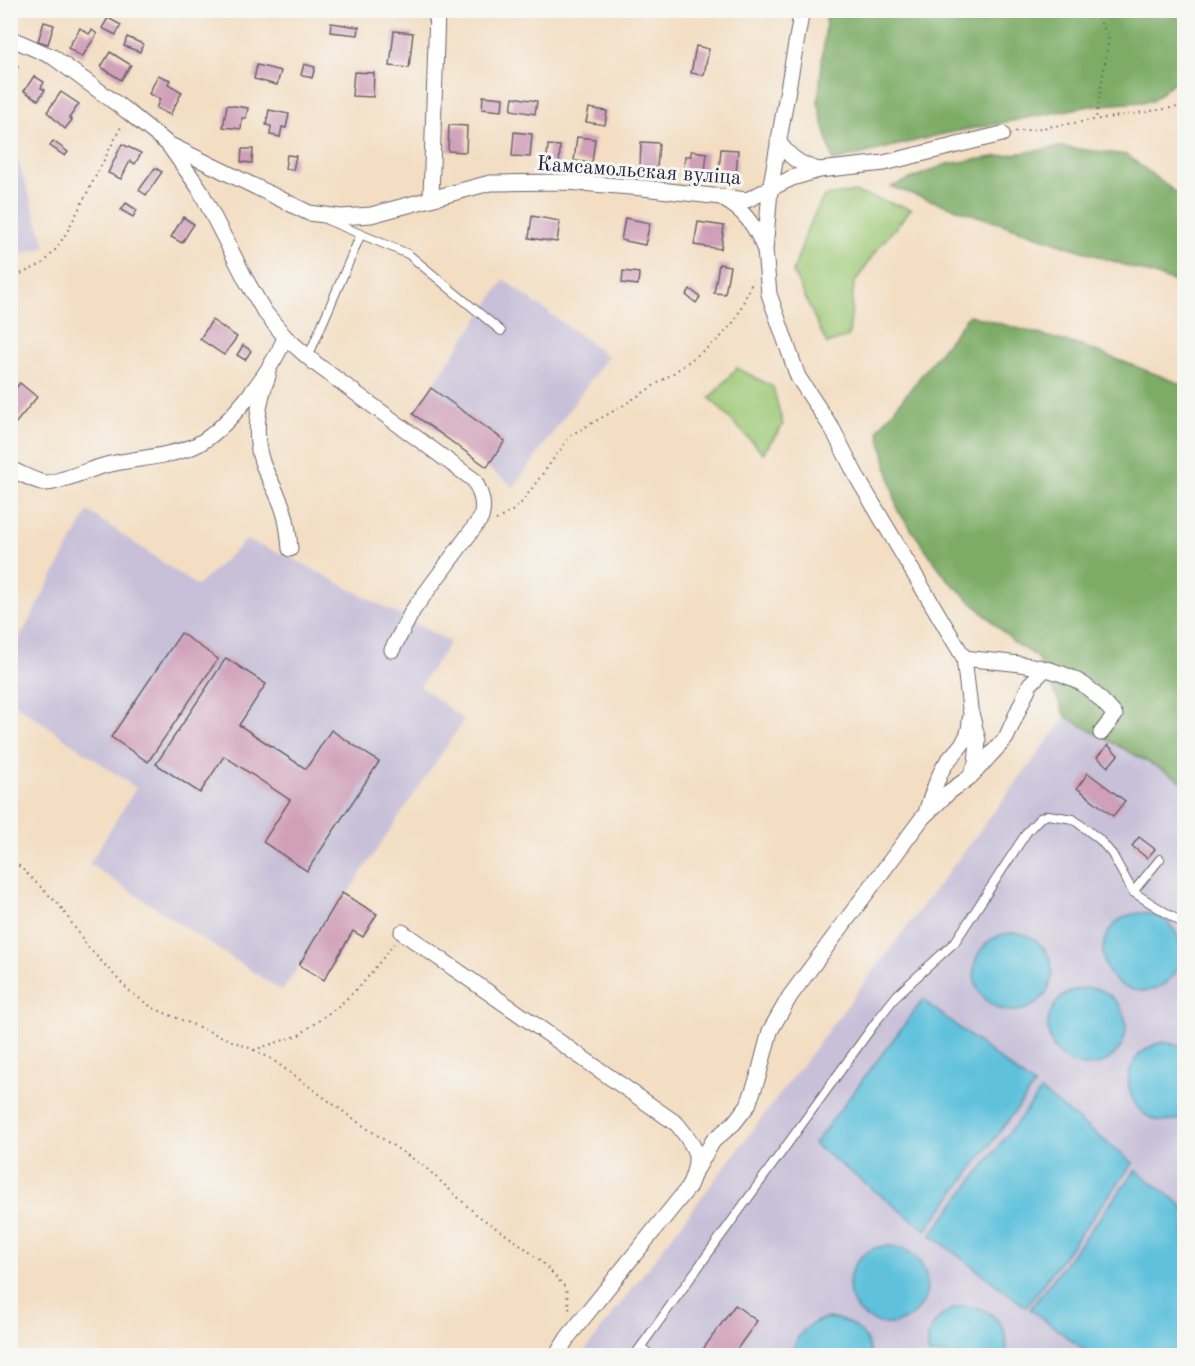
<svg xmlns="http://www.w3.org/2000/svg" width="1195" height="1366" font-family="'Old Standard TT',serif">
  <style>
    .industrial { fill: #c7c0d8 }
    .green { fill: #9cc875; stroke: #5f7558; stroke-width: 1.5 }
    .forest { fill: #7dac66; stroke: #506750; stroke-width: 1.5 }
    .water { fill: #5ec1dc; stroke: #40728c; stroke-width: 1.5 }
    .building { fill: #d0a0b9 }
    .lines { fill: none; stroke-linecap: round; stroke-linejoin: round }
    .service-casing { stroke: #6b646b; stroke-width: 10 }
    .minor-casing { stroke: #6b646b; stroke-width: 17 }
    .path { stroke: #6b646b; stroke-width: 2; stroke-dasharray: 1.5 4.5; stroke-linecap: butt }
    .service { stroke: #fff; stroke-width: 8 }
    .minor { stroke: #fff; stroke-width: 15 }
    .labels { text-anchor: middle; stroke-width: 6; stroke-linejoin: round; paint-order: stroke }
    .street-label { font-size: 21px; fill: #22223b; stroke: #f6f6f2 }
  </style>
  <rect width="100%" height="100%" fill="#f6f6f2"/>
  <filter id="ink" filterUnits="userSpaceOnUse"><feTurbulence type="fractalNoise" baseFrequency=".0167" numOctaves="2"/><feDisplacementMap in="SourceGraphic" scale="12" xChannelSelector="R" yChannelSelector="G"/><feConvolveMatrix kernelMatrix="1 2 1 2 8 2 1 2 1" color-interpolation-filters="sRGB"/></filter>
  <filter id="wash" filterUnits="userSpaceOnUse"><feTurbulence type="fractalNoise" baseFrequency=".008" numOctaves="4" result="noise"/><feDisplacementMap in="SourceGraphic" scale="24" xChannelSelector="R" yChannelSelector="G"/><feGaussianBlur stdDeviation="1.35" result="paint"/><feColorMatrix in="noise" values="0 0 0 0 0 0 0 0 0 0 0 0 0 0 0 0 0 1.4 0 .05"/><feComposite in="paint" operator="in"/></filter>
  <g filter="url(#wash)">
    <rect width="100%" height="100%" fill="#f3dec3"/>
    <g class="industrial">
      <polygon points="11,157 17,157 46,247 11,258"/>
      <polygon points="504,280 608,356 514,487 413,414"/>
      <polygon points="88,511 197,586 246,540 290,557 450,642 420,686 464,720 282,991 89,864 136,788 11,701 11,654"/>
      <polygon points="1066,717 1184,782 1184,1355 581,1356"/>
    </g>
    <g class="green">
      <polygon points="854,192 911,209 875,252 854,284 849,336 827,344 793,272 808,227 824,196"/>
      <polygon points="737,368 773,387 783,425 763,453 710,398"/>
    </g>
    <g class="forest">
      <polygon points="1173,10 1184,25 1184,63 1177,79 1152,101 1090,106 943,134 833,161 818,103 827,11"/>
      <polygon points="1061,147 1127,155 1184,199 1184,285 891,187 947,164"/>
      <polygon points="969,315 1085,347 1184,385 1184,782 1066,717 1038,659 1030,652 1017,645 947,579 898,511 878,430"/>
    </g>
    <g class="water">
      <circle cx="1142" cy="952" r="39"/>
      <circle cx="1013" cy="972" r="39"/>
      <circle cx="1087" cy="1027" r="39"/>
      <polygon points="923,1000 1034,1086 926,1230 814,1144"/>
      <path d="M1163,1042l21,4v71c-52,24 -83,-59 -21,-75z"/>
      <polygon points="1041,1091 1133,1163 1026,1307 931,1235"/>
      <polygon points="1136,1170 1184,1207 1184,1355 1091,1355 1030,1309"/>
      <circle cx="888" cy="1285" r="39"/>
      <path d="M963,1306c28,0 49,21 42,49h-76c-6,-24 10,-44 34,-49z"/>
      <path d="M827,1318c24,1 41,14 44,37h-79c3,-20 16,-32 35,-37z"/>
    </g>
    <g id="blocks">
      <g class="building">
        <polygon points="440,10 463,10 463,14 440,13"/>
        <polygon points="108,18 121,25 116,35 102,28"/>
        <polygon points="44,22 54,25 48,44 38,41"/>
        <polygon points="331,23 359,27 358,35 330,32"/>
        <polygon points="80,28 89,34 92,30 97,34 82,57 68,48"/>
        <polygon points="394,31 413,33 409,68 390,66"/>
        <polygon points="127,37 143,44 140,52 124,46"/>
        <polygon points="696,46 709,49 704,75 691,73"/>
        <polygon points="110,52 131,65 121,80 101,67"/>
        <polygon points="10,61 18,67 10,75"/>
        <polygon points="304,64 315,67 312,78 301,75"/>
        <polygon points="257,65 281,71 277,85 254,79"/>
        <polygon points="354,72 374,73 373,97 352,96"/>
        <polygon points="158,75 170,80 168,84 182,92 170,115 156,108 160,99 149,94"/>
        <polygon points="34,76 44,82 41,88 45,90 38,100 24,91"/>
        <polygon points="61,92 79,104 69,118 72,120 65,129 47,112"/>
        <polygon points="483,96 503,98 502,111 482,109"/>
        <polygon points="513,97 537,101 535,114 511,110"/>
        <polygon points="227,105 248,108 246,118 242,118 241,129 223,127"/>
        <polygon points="589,108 607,111 605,125 586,122"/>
        <polygon points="269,110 289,114 286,128 282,127 280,137 270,135 271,126 266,125"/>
        <polygon points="449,125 467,126 466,152 448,151"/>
        <polygon points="514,132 532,134 530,157 512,156"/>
        <polygon points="577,137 595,139 592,163 574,161"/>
        <polygon points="53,141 68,152 65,156 50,146"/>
        <polygon points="641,142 659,143 657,168 640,167"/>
        <polygon points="122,144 141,153 135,164 130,161 121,179 108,173"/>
        <polygon points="548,145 560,146 559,169 546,168"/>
        <polygon points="242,149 253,149 252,163 241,162"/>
        <polygon points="721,149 738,150 736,174 719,172"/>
        <polygon points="691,151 707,153 705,172 684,169 685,156 691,156"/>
        <polygon points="287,155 296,156 293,170 285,169"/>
        <polygon points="155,168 162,172 146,195 139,190"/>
        <polygon points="126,203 137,210 133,217 121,210"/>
        <polygon points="532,216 560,221 557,242 529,238"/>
        <polygon points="183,217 194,224 182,243 171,237"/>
        <polygon points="625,218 650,223 645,245 621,240"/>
        <polygon points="698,222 724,226 721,249 694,245"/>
        <polygon points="719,264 730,266 725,294 714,293"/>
        <polygon points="623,271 639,273 638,285 622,283"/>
        <polygon points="690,289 700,297 696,303 686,295"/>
        <polygon points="212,320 237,337 224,355 200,339"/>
        <polygon points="243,345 251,351 245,360 237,355"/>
        <polygon points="20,383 37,397 10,430 10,395"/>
        <polygon points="431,388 505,441 487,467 413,414"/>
        <polygon points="181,633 218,659 148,762 111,737"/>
        <polygon points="226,658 266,684 239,725 306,769 331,730 379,762 307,871 263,842 290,800 224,756 200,793 156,764"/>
        <polygon points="1108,745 1118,755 1108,767 1097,757"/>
        <polygon points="1088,773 1125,801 1113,816 1077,788"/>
        <polygon points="1139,837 1155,849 1147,858 1132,846"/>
        <polygon points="342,893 377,914 363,937 353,931 324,980 299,965"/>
        <polygon points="735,1305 757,1321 732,1356 698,1356"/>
      </g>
    </g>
  </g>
  <g filter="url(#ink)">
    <use href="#blocks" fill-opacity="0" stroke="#6b646b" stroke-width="1.5"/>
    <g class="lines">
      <g class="service-casing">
        <g id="service">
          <polyline points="327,220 408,254 501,331"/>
          <polyline points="308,357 361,234"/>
          <polyline points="1133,892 1160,859"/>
          <polyline points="641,1347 652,1356"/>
          <polyline points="634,1356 878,1019 897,995 955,942 1027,832 1040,818 1048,815 1073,819 1099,839 1112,854 1133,892 1184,924"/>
        </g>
      </g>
      <g class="minor-casing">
        <g id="minor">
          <path d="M10,38l43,19 75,55 40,32 31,44 47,92 18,31 21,26 31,27 158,116c7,13 11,24 7,38l-68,92 -21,40"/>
          <path d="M778,141c11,16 22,24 41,29"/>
          <polyline points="168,144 309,213 341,217 371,215 490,183 567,182 643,188 747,200 792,178 819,170 884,163 1002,134"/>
          <polyline points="431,198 437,10"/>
          <path d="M725,200c20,11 31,27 39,48"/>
          <path d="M268,376c-10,25 -15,59 -6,86 6,17 17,32 22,50 4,12 5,25 6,37"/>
          <path d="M10,469c11,4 23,12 35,14 10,1 48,-15 61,-18 29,-7 58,-7 86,-18 31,-12 82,-78 93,-110"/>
          <path d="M964,658c38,5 82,4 117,25 13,8 23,20 34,32l-14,18"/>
          <polyline points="973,774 1006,738 1030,684 1045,669"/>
          <path d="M927,809c5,-14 9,-28 16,-41 11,-19 27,-23 27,-49"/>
          <path d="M402,932l275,192c21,26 25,33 11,64l-120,149 -12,19"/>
          <polyline points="698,1167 713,1141 734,1123 748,1105 758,1077 770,1031 790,996 923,817 949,792 970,777 976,764 978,740 970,709 964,658 858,479 833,430 798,377 769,294 765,250 770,190 802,10"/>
        </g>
      </g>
      <g class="path">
        <polyline points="1088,10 1098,18 1109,37 1096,119"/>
        <polyline points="1015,132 1184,106"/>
        <polyline points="10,279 44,263 56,249 67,232 122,125"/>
        <polyline points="496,520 512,511 522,502 571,435 619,408 675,372 720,338 736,319 753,280"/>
        <polyline points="10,857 60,906 88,947 130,992 153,1008 254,1050 299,1035 340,1005 363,983 394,944"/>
        <polyline points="254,1050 270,1058 359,1123 425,1167 477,1215 521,1245 542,1262 566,1288 570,1313"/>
      </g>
      <use href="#service" class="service"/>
      <use href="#minor" class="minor"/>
    </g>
  </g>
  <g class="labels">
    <g class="street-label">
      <text transform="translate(639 170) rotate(4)" y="7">Камсамольская вуліца</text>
    </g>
  </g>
  <rect width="1195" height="1366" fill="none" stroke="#f6f6f2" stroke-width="36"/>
</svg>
